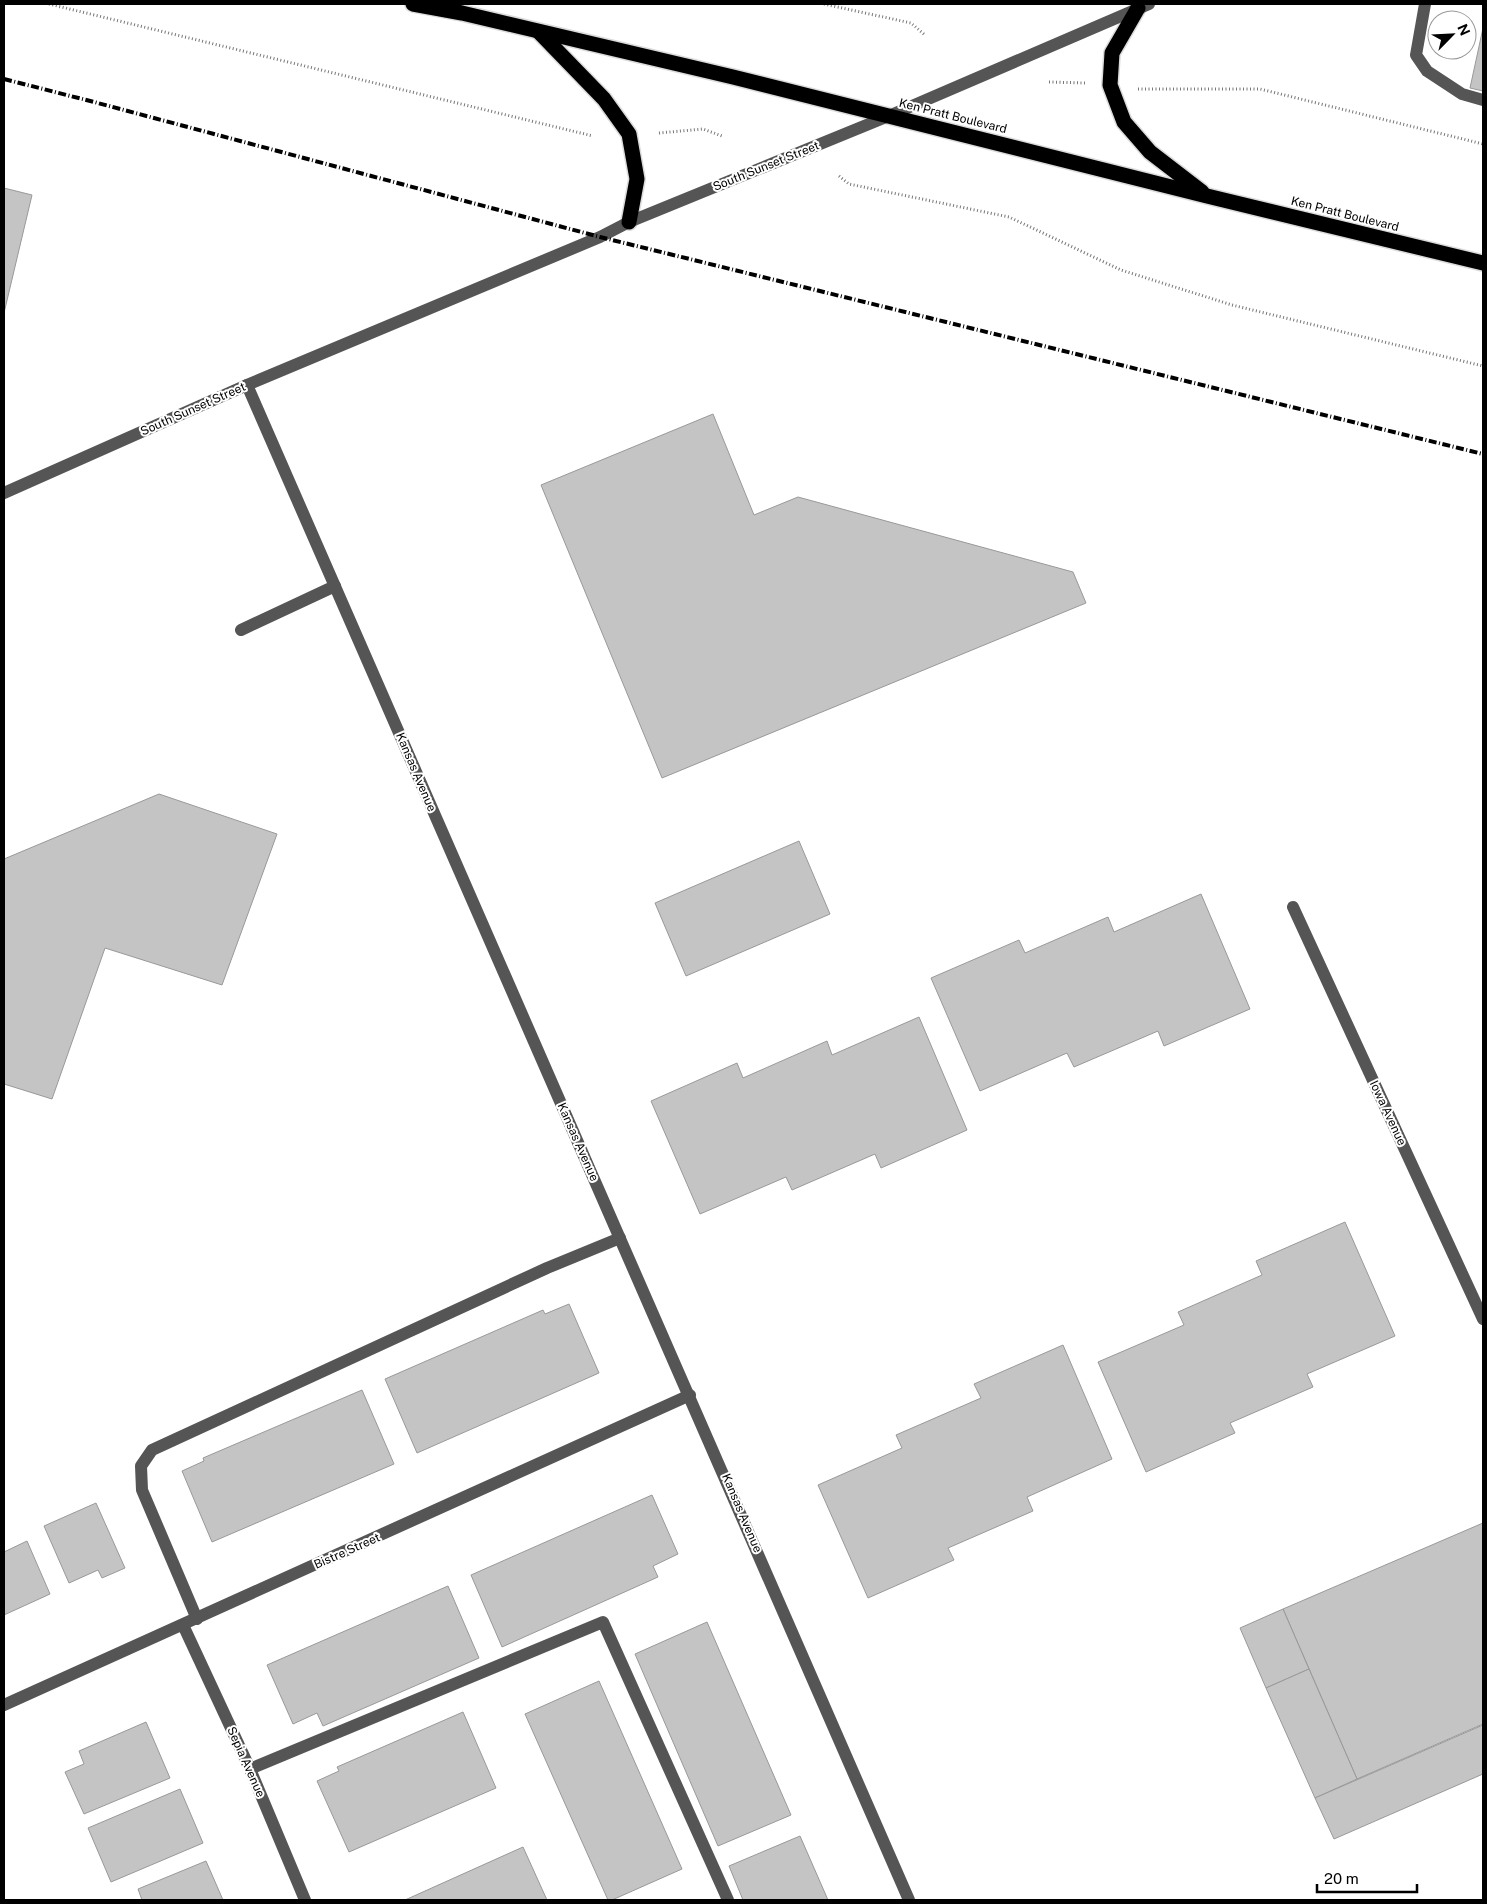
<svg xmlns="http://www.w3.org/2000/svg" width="1487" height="1904" font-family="'Public Sans',sans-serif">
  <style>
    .building { fill: #c4c4c4; stroke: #999 }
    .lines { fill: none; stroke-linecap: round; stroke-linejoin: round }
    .highway-casing { stroke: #dbdbdb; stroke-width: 18 }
    .path { stroke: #777; stroke-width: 3; stroke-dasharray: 1 2.5; stroke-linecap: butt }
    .minor { stroke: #555; stroke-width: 12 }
    .highway { stroke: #000; stroke-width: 15 }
    .rail { stroke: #000; stroke-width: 4; stroke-dasharray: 8 2.5 1 2.5; stroke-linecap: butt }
    .labels { text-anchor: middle; stroke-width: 4; stroke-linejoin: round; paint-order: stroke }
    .street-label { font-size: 12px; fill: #000; stroke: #fff }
  </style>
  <rect width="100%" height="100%" fill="#fff"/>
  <g class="building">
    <polygon points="1483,28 1483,91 1470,88"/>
    <polygon points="4,188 32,195 4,313"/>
    <polygon points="713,414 754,515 798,497 1073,572 1086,603 662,778 541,485"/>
    <polygon points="159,794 277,834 222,985 105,948 52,1099 4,1084 4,859"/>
    <polygon points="799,841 830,914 686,976 655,903"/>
    <polygon points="1201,894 1250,1009 1164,1046 1158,1031 1074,1067 1067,1053 980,1091 931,978 1019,940 1025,953 1108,917 1114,932"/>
    <polygon points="919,1017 967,1130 881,1168 875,1154 792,1190 786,1177 700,1214 651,1101 737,1063 743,1078 827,1041 832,1055"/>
    <polygon points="1345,1222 1395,1336 1307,1374 1313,1387 1230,1423 1235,1433 1146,1472 1098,1362 1184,1325 1178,1312 1262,1275 1256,1261"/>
    <polygon points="569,1304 599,1373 417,1453 385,1379 543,1310 545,1314"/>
    <polygon points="1063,1345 1112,1459 1027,1497 1033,1511 948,1548 954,1560 868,1598 818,1485 902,1448 896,1435 981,1398 974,1384"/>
    <polygon points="362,1390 394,1464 212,1542 182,1471 204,1461 203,1458"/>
    <polygon points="652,1495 678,1554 653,1566 658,1577 502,1647 471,1575"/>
    <polygon points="96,1503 125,1568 102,1578 98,1570 69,1583 44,1526"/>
    <polygon points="1483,1523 1483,1724 1357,1779 1283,1609"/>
    <polygon points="27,1541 50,1594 4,1615 4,1552"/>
    <polygon points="448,1586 479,1658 323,1726 317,1713 293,1724 267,1665"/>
    <polygon points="1283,1609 1309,1669 1266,1688 1240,1628"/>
    <polygon points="707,1622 791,1815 718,1846 635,1654"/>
    <polygon points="1309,1669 1357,1779 1315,1798 1266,1688"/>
    <polygon points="599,1681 682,1869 612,1900 608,1900 525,1714"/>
    <polygon points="463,1712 496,1788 349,1852 317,1781 339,1771 337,1767"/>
    <polygon points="146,1722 170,1778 84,1814 65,1772 84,1764 79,1751"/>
    <polygon points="1483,1725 1483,1774 1334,1839 1315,1798"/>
    <polygon points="180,1789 203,1843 111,1882 88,1828"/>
    <polygon points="800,1836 828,1900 743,1900 729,1866"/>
    <polygon points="523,1847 547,1900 405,1900"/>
    <polygon points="206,1861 223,1900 142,1900 138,1889"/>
  </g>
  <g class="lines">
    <g class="highway-casing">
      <g id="highway">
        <polyline points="413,4 462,13 733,77 1207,196 1483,263"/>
        <polyline points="1138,8 1112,53 1110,85 1124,122 1150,152 1202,192"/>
        <polyline points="539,32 604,99 629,134 637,179 629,222"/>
      </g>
    </g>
    <g class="path">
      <polyline points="49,4 593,136"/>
      <polyline points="824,4 911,23 925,35"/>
      <polyline points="1049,82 1085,83"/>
      <polyline points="1138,89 1260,89 1483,144"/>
      <polyline points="659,133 703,129 722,136"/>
      <polyline points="839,176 849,184 1009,217 1121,270 1232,305 1483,366"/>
    </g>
    <g class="minor">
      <polyline points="1425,4 1416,55 1427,71 1462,94 1483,100"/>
      <path d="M247,385c221,505 442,1010 662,1515"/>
      <polyline points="4,493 247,385 600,237 629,222 891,115 1149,4"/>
      <polyline points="241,630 335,586"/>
      <polyline points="1293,907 1483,1319"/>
      <polyline points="197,1619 142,1490 141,1466 152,1450 547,1268 620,1238"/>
      <polyline points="183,1625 250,1769 305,1900"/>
      <polyline points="4,1705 690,1395"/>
      <polyline points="250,1769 603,1622 728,1900"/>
    </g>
    <use href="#highway" class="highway"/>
    <polyline class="rail" points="4,79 94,102 600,237 1483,454"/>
  </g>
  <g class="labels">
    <g class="street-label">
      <text transform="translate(953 116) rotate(14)" y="4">Ken Pratt Boulevard</text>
      <text transform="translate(766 166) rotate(-22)" y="4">South Sunset Street</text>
      <text transform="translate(1345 214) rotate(14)" y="4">Ken Pratt Boulevard</text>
      <text transform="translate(193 409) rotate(-24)" y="4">South Sunset Street</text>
      <text transform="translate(416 772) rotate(67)" y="4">Kansas Avenue</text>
      <text transform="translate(1388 1113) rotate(65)" y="4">Iowa Avenue</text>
      <text transform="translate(578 1142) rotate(66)" y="4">Kansas Avenue</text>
      <text transform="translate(742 1513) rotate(67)" y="4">Kansas Avenue</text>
      <text transform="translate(347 1551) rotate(-24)" y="4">Bistre Street</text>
      <text transform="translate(246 1762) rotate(66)" y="4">Sepia Avenue</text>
    </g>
  </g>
  <rect width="1487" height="1904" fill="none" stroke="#000000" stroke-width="10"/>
  <g transform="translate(1452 35) rotate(66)"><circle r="24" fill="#ffffff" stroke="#999999"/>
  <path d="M0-4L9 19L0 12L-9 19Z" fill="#000000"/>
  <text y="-8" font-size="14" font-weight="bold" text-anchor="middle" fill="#000000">N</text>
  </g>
  <path d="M1317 1884v8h100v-8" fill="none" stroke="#000000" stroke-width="2.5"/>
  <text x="1324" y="1884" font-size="15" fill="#000000" stroke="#ffffff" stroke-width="4" paint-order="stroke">20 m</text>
</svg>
